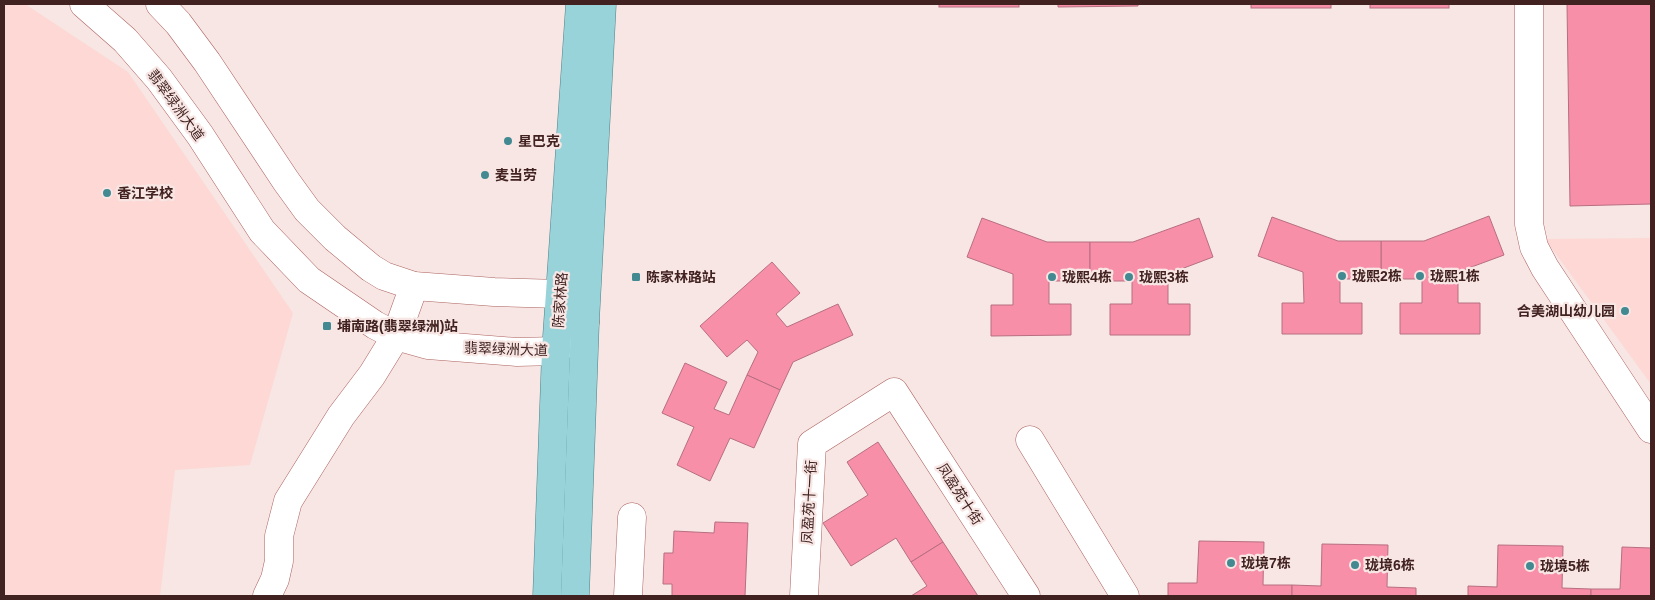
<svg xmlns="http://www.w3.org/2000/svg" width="1655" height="600" font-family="Arial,'Noto Sans SC',sans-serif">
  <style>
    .built { fill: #fdd8d4 }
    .building { fill: #f88fa9; stroke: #b86e80 }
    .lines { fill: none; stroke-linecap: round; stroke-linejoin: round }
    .minor-casing { stroke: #ac625e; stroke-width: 29 }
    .major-casing { stroke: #4d8288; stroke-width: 29 }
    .minor { stroke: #fff; stroke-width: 28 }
    .major { stroke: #98d3d9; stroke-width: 28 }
    .poi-dot { fill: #428991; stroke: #f7e6e4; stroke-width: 2 }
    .labels { text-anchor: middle; stroke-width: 4.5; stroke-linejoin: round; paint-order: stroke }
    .street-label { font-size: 14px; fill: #412220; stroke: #f7e6e4 }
    .poi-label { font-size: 14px; font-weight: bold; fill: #412220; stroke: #f7e6e4; text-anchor: start }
  </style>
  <rect width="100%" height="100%" fill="#f7e6e4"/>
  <g class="built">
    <polygon points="4,4 25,4 128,72 293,313 250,465 175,470 160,596 4,596"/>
    <polygon points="1651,238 1651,384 1545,239"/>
  </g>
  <g class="building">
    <rect x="939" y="4" width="80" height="3"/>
    <polygon points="1058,4 1138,4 1138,6 1058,7"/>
    <rect x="1251" y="4" width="80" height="4"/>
    <rect x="1370" y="4" width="79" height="4"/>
    <polygon points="1567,4 1651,4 1651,204 1570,206"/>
    <polygon points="1489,216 1504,255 1458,272 1458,303 1480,303 1480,334 1400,334 1400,303 1422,303 1422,279 1381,279 1381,241 1424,241"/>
    <polygon points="1272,217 1338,241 1381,241 1381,279 1340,279 1340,303 1362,303 1362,334 1282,334 1282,303 1304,303 1303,272 1258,256"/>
    <polygon points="982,218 1047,242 1090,242 1090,281 1049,281 1049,304 1071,304 1071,335 991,336 991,305 1013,305 1013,274 967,257"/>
    <polygon points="1199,218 1213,257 1168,274 1168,304 1190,304 1190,335 1110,335 1110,304 1132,304 1132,281 1090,281 1090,242 1133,242"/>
    <polygon points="772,262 800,293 776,314 787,327 838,304 853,335 793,362 780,390 747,375 758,352 747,340 727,357 700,326"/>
    <polygon points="685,363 727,382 714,409 729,415 747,375 780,390 754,448 730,438 710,481 677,465 694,427 662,413"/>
    <polygon points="878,442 943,542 911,562 896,538 851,566 823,523 868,495 847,462"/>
    <polygon points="715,522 748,523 745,596 672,596 672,584 663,584 664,553 673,553 674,531 714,533"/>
    <polygon points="1199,541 1264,542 1263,585 1292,585 1292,596 1168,596 1168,583 1197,583"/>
    <polygon points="943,542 978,596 911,596 927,586 911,562"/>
    <polygon points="1322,544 1388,545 1387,587 1416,588 1416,596 1292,596 1292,585 1321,586"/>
    <polygon points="1498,545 1563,546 1562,588 1591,589 1591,596 1468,596 1468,586 1497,587"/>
    <polygon points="1622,547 1651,548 1651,596 1591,596 1591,589 1620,589"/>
  </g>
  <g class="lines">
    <g class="minor-casing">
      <g id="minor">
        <polyline points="84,4 125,40 159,79 200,135 262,231 309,280 375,325 396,336 428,345 517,352 556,351 585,322 560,294 494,292 414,286 384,276 371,268 335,238 307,210 286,181 207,62 178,23 160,4"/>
        <polyline points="1529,4 1529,224 1534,247 1545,268 1651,429"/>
        <polyline points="1030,440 1125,596"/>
        <polyline points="267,596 275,579 279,561 279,536 288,501 341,416 372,375 396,336 414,286"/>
        <polyline points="628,596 632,517"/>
        <polyline points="804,596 812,444 894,392 1026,596"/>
      </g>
    </g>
    <g class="major-casing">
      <g id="major">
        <polyline points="547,596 556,351 580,4"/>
        <polyline points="575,596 585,322 602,4"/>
      </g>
    </g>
    <use href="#minor" class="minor"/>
    <use href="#major" class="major"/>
  </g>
  <g class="poi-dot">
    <circle cx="508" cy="141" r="5"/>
    <circle cx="485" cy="175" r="5"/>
    <circle cx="107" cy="193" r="5"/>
    <circle cx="1342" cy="276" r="5"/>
    <circle cx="1420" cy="276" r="5"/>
    <rect x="631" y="272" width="10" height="10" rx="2.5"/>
    <circle cx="1052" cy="277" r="5"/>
    <circle cx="1129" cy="277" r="5"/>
    <circle cx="1625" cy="311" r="5"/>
    <rect x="322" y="321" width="10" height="10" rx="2.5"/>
    <circle cx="1231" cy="563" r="5"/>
    <circle cx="1355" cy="565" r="5"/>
    <circle cx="1530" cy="566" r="5"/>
  </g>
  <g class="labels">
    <g class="street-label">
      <text transform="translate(176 105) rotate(54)" y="5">翡翠绿洲大道</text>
      <text transform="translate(560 300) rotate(-86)" y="5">陈家林路</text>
      <text transform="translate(506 349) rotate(2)" y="5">翡翠绿洲大道</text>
      <text transform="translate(960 494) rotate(57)" y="5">凤盈苑十街</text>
      <text transform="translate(809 502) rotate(-87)" y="5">凤盈苑十一街</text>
    </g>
    <g class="poi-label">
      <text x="518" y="146">星巴克</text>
      <text x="495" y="180">麦当劳</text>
      <text x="117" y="198">香江学校</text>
      <text x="1352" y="281">珑熙2栋</text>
      <text x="1430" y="281">珑熙1栋</text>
      <text x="646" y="282">陈家林路站</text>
      <text x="1062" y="282">珑熙4栋</text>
      <text x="1139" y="282">珑熙3栋</text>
      <text x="1615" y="316" text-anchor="end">合美湖山幼儿园</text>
      <text x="337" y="331">埔南路(翡翠绿洲)站</text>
      <text x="1241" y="568">珑境7栋</text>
      <text x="1365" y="570">珑境6栋</text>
      <text x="1540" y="571">珑境5栋</text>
    </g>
  </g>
  <rect width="1655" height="600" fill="none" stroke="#412220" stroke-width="10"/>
</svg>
